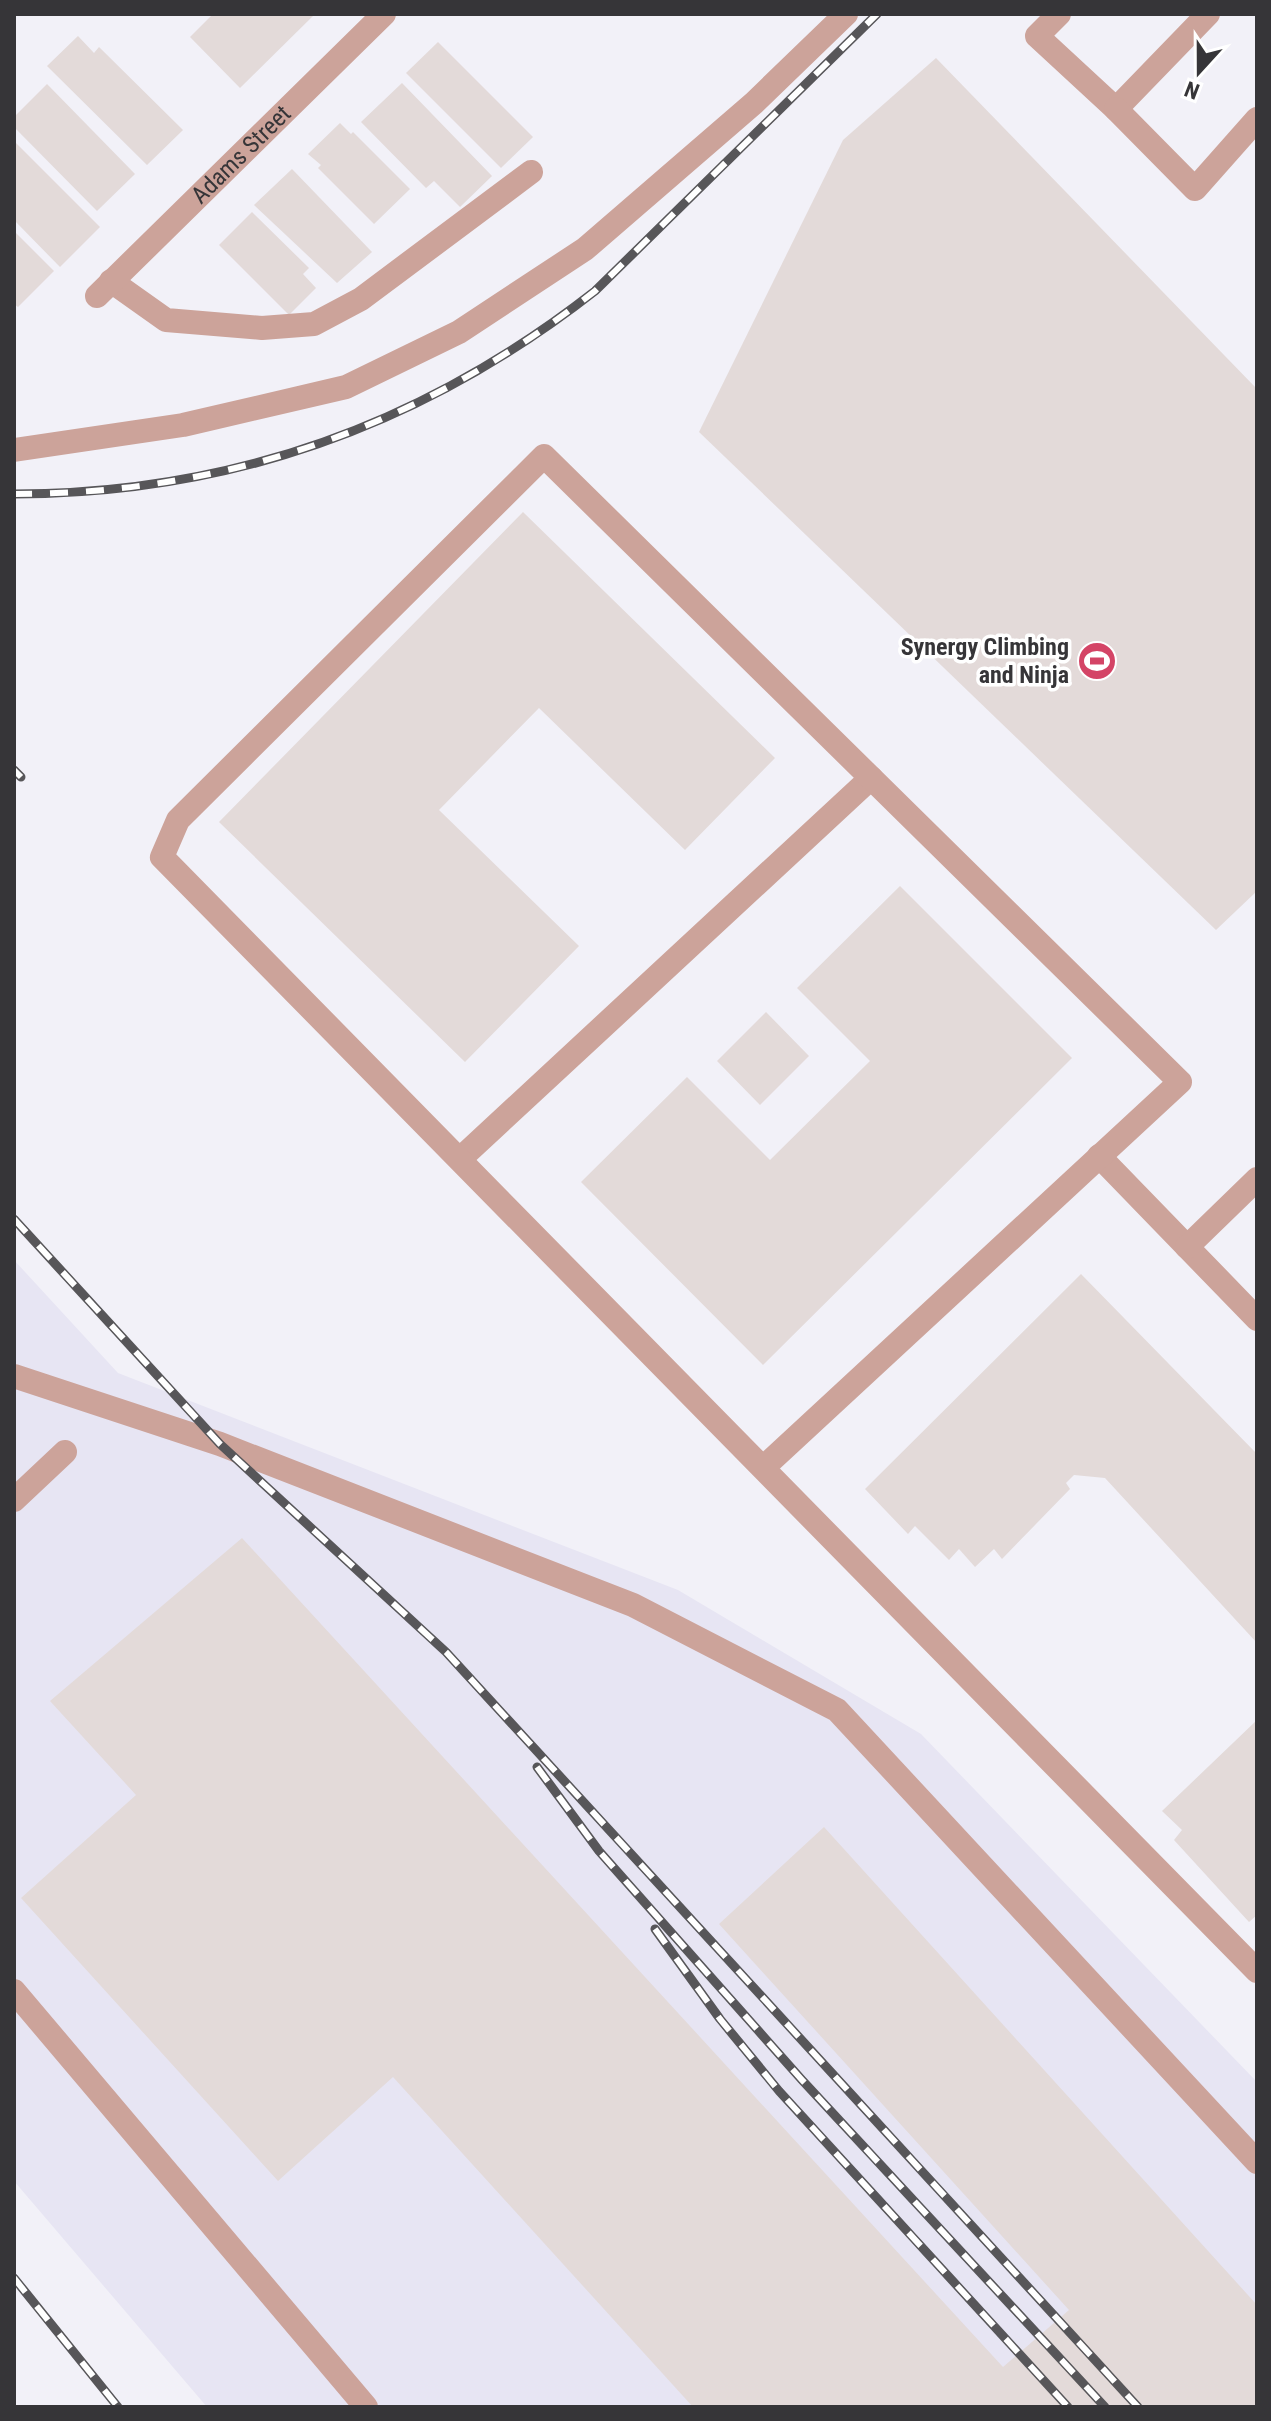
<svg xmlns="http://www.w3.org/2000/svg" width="1271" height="2421" font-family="'Roboto Condensed',sans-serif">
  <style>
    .built { fill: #e7e5f3 }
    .building { fill: #e3dad9 }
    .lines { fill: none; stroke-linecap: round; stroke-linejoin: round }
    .minor { stroke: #cca39a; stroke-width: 24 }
    .rail-casing { stroke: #575659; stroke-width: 9 }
    .rail { stroke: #fff; stroke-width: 6; stroke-dasharray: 18; stroke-linecap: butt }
    .labels { text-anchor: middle; stroke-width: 7; stroke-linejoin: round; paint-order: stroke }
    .street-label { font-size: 24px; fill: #363538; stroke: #fff }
    .poi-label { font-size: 24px; font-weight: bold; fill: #363538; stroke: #fff; text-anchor: end }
  </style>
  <rect width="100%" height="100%" fill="#f2f1f8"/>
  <polygon class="built" points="14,1260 118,1373 678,1590 921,1734 1257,2082 1257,2407 207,2407 14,2181"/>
  <g class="building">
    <polygon points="213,14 315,14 240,88 190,37"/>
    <polygon points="78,36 94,53 99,47 183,130 147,165 47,66"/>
    <polygon points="438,42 533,137 501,168 406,73"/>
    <polygon points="936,58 1257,389 1257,891 1216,930 699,432 843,140"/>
    <polygon points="402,83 492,176 460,207 434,181 426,188 361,122"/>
    <polygon points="47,84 135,174 97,211 14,127 14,117"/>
    <polygon points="340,123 351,134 353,132 410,189 374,224 318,168 321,165 308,154"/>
    <polygon points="14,141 100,227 60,267 14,220"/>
    <polygon points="292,169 372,252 337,283 254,205"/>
    <polygon points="252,212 309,268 303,274 316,288 289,315 219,245"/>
    <polygon points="14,231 54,271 18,307 14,304"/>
    <polygon points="523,512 775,758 685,850 539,708 439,810 579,946 465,1062 219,822"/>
    <polygon points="900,886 1072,1058 763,1365 581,1182 687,1077 770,1160 870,1061 797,988"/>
    <polygon points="766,1012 809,1056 760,1105 717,1061"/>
    <polygon points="1081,1274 1257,1454 1257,1643 1105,1478 1074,1475 1066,1483 1070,1489 1002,1559 994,1549 975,1567 959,1549 949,1560 915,1526 908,1534 865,1489"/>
    <polygon points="242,1538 1003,2367 1069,2310 719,1924 824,1827 1257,2305 1257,2407 693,2407 393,2077 278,2181 21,1898 136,1795 50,1701"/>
    <polygon points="1257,1720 1257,1915 1249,1922 1174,1840 1182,1830 1162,1811"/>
  </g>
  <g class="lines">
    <g class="minor">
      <polyline points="1059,14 1037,36 1116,109 1208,14"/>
      <polyline points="1116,109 1195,189 1257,119"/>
      <polyline points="111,281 166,320 262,328 314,324 361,299 531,172"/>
      <path id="s1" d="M97,296l287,-282"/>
      <polyline points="14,450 183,425 346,387 459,332 585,249 754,103 846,14"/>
      <polyline points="1099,1156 1257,1319"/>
      <polyline points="460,1159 871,778"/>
      <polyline points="1187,1247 1257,1179"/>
      <polyline points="14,1376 220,1444 633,1605 837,1710 1257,2162"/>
      <polyline points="764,1467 1180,1082 544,456 178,820 162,857 1257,1971"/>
      <polyline points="14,1500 65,1452"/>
      <polyline points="14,1991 366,2407"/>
    </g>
    <g class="rail-casing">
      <g id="rail">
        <path d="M14,494c217,0 411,-70 581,-203l282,-277"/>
        <polyline points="14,770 21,777"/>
        <polyline points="14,1219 220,1444 446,1652 1138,2407"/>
        <polyline points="537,1767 599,1851 802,2080 1105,2407"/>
        <polyline points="655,1929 720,2019 779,2091 1068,2407"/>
        <polyline points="14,2278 118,2407"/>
      </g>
    </g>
    <use href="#rail" class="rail"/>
  </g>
  <defs>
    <g id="stadium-disc" transform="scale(2)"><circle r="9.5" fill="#d44466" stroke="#fff"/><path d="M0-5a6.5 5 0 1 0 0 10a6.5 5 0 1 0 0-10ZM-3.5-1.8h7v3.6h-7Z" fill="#fff"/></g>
  </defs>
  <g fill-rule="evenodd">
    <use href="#stadium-disc" x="1097" y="661"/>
  </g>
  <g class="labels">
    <g class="street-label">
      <text dy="8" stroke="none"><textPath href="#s1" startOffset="202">Adams Street</textPath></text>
    </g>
    <g class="poi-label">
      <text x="1069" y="655">Synergy Climbing<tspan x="1069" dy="28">and Ninja</tspan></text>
    </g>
  </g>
  <rect width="1271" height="2421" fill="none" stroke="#363538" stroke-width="32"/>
  <g transform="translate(1199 72) rotate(201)" stroke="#ffffff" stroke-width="6" paint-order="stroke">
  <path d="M0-6L14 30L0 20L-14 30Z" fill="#363538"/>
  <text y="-12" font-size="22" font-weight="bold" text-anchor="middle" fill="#363538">N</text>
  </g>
</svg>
